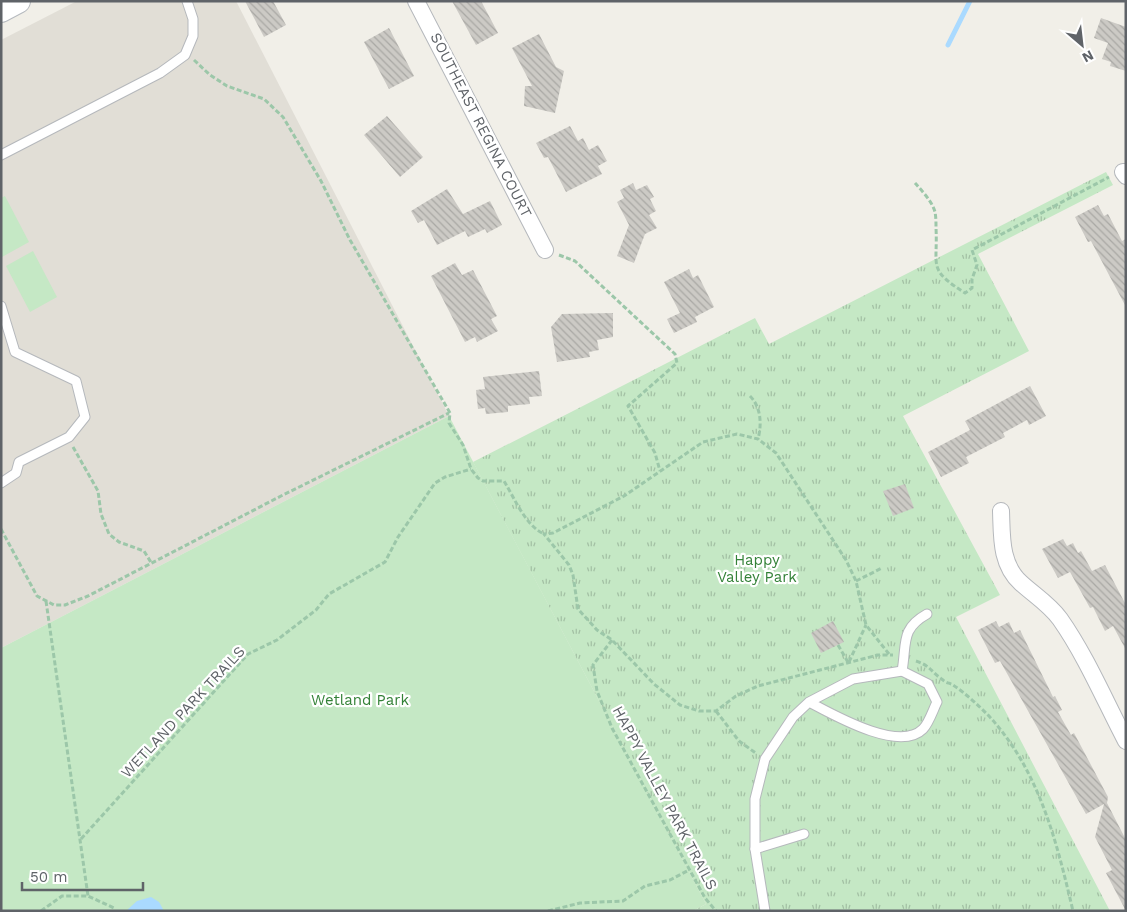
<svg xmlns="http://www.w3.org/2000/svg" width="1127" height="912" font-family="'Work Sans',sans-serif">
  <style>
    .education { fill: #e1ded6 }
    .green { fill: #c5e8c5 }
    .park { fill: url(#park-tufts) }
    .water { fill: #aadaff }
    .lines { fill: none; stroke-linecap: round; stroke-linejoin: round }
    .stream { stroke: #aadaff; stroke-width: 5 }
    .building { fill: url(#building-back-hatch) }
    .service-casing { stroke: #b5b8bc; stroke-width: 11 }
    .minor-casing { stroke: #b5b8bc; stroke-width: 18 }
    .secondary-casing { stroke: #b6babf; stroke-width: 26 }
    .path { stroke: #9cc7a9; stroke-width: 3; stroke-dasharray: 5 2.5; stroke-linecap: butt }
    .service { stroke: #fff; stroke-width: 9 }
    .minor { stroke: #fff; stroke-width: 16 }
    .secondary { stroke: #fff; stroke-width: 24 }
    .labels { text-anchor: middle; stroke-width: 4.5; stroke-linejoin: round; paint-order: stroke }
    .street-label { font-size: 15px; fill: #5f6368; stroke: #fff }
    .park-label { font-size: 15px; fill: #348238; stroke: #fff }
  </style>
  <defs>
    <pattern id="park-tufts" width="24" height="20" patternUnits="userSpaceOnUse" patternTransform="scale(1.25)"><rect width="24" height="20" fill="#c5e8c5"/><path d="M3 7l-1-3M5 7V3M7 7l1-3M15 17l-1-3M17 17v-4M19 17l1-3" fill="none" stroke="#a3c0a4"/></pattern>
    <pattern id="building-back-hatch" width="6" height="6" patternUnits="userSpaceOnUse" patternTransform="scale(1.25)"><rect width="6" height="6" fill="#cccac5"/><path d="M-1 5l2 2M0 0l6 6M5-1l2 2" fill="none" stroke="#a9a8a4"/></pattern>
  </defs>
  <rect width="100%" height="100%" fill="#f1efe8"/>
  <polygon class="education" points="77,1 236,1 449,416 1,648 1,40"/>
  <g class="green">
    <polygon points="5,196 29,242 2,257 1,198"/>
    <polygon points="33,251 57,297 30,312 6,266"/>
    <polygon points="449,416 706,904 693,911 1,911 1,648"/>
  </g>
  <polygon class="park" points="1106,172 1113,185 978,254 1029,351 903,416 1000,595 956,617 1110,911 693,911 706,904 473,462 755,318 769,344"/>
  <polygon class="water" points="151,897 159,902 164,911 126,911 137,901"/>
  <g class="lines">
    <polyline class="stream" points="948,45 970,1"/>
  </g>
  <g class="building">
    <polygon points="245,1 273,1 286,25 264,37"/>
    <polygon points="452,1 481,1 498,33 476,45"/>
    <polygon points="1101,18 1126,27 1126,71 1110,66 1111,62 1102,59 1108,43 1094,38"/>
    <polygon points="389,28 414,76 389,89 364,42"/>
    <polygon points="539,34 556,67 564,71 555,113 524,106 525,86 532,86 512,48"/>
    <polygon points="387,116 423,157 400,177 364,135"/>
    <polygon points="570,126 578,141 583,138 589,150 598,145 607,161 598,166 602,174 566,192 548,157 544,158 536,143"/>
    <polygon points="633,183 636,190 647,185 654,197 650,199 656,211 649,215 657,228 645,234 634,263 617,256 629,225 617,202 624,198 620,190"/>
    <polygon points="447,189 463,214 490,201 502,225 487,233 485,229 468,237 465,231 437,245 424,220 418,223 411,211"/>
    <polygon points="1098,205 1104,216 1108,214 1122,241 1126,239 1126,307 1091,241 1088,242 1075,217"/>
    <polygon points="455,263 462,275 473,270 497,316 491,319 498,331 477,342 475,337 465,342 431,276"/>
    <polygon points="689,269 693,278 698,275 714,307 695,317 697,322 674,333 667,319 680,313 664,282"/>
    <polygon points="613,313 613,337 597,340 599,350 589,352 590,357 557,362 551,327 562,314"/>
    <polygon points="539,371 542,396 529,397 530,404 508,406 508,412 486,414 485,408 478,409 476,390 485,389 483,377"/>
    <polygon points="1030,386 1046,416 1029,425 1027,420 1003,433 1005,437 966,457 969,463 941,477 928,452 970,430 965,421"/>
    <polygon points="905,484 914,508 893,516 883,491"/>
    <polygon points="1063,539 1067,546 1073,543 1078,553 1081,551 1092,571 1105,565 1126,605 1126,650 1113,626 1105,631 1093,607 1090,608 1070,572 1058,578 1042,549"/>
    <polygon points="833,621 844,642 821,653 811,633"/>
    <polygon points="996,621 999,627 1009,622 1014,633 1020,630 1053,697 1055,696 1062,710 1058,712 1071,735 1074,733 1108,797 1107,803 1126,840 1126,911 1106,873 1112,870 1095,837 1104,804 1086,814 1000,661 995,663 978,630"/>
  </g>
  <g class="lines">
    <g class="service-casing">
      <g id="service">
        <polyline points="1,155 160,73 185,55 193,36 193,19 187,1"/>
        <polyline points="1,306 15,352 76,381 85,417 69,437 19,462 16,473 1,483"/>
        <path d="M902,671c5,-27 -2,-42 25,-57"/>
        <polyline points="755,849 804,834"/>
        <path d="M765,911l-10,-62v-50l10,-40 28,-42 16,-15 44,-23 49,-8 26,13 9,18c-4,8 -8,21 -14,27 -24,24 -91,-15 -114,-27"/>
      </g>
    </g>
    <g class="minor-casing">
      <g id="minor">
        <polyline points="416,1 545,250"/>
        <polyline points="1123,172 1126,176"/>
        <path d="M1001,511c1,25 -1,53 20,72 13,12 28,21 39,36 26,37 45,82 66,122"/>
      </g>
    </g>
    <g class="secondary-casing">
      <polyline id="secondary" points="1,10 18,1"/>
    </g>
    <g class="path">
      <path d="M194,60l16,15 17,11 37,13 19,18 38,64 29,59 100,173 -1,10 14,22 8,24 7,9 5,3h21c11,18 21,44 40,53"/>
      <path d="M915,183c7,8 17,18 20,29 1,5 1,11 1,16 2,39 -9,41 29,65l7,-5v-9l5,-14 -5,-15 137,-73"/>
      <polyline points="559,255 575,261 675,354 677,363 628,406 655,453 660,471"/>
      <path d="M750,396c11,11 12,28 8,43"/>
      <polyline points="73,447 98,491 101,514 109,534 119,542 144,551 152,564"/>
      <polyline points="1,529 37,596 54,605 65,605 88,596 281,496 449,413"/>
      <polyline points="856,581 882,568"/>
      <polyline points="46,601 88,896"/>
      <polyline points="612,640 593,665 597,691 612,728 705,898 716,911"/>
      <polyline points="838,645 849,664"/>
      <polyline points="889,654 866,625 856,581 846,560 776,453 758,439 737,434 703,442 624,496 553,533 544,534 569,565 573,575 578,609 597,630 612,640 654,684 680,705 699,711 716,711 736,696 758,686 878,655 893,655"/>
      <path d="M916,661c15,5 15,11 27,19 3,3 7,3 10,5 12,8 25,20 35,30 51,55 68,124 85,196"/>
      <polyline points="849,662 866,625"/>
      <polyline points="716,711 739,741 757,754"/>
      <polyline points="81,839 248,654 277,640 316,610 329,594 385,562 398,537 435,483 445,477 471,469"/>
      <polyline points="41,911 62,896 88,896 114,908"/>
      <polyline points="548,911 580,903 623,901 645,886 670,880 689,870"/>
    </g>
    <use href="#service" class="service"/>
    <use href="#minor" class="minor"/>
    <use href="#secondary" class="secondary"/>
  </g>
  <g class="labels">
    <g class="street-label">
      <text transform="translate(481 125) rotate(63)" y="5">SOUTHEAST REGINA COURT</text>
      <text transform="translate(183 712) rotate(-47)" y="5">WETLAND PARK TRAILS</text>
      <text transform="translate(665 798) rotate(62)" y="5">HAPPY VALLEY PARK TRAILS</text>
    </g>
    <g class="park-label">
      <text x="757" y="565">Happy<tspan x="757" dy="17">Valley Park</tspan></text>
      <text x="360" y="705">Wetland Park</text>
    </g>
  </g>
  <rect width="1127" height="912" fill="none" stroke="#5f6368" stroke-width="5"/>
  <g transform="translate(1082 45) rotate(152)" stroke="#ffffff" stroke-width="4" paint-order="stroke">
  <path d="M0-4L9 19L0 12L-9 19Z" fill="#5f6368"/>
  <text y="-8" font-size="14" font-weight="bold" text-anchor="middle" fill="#5f6368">N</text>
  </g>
  <path d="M22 882v8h121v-8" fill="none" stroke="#5f6368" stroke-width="2.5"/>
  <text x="30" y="882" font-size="15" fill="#5f6368" stroke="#ffffff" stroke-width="4" paint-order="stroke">50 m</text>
</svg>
